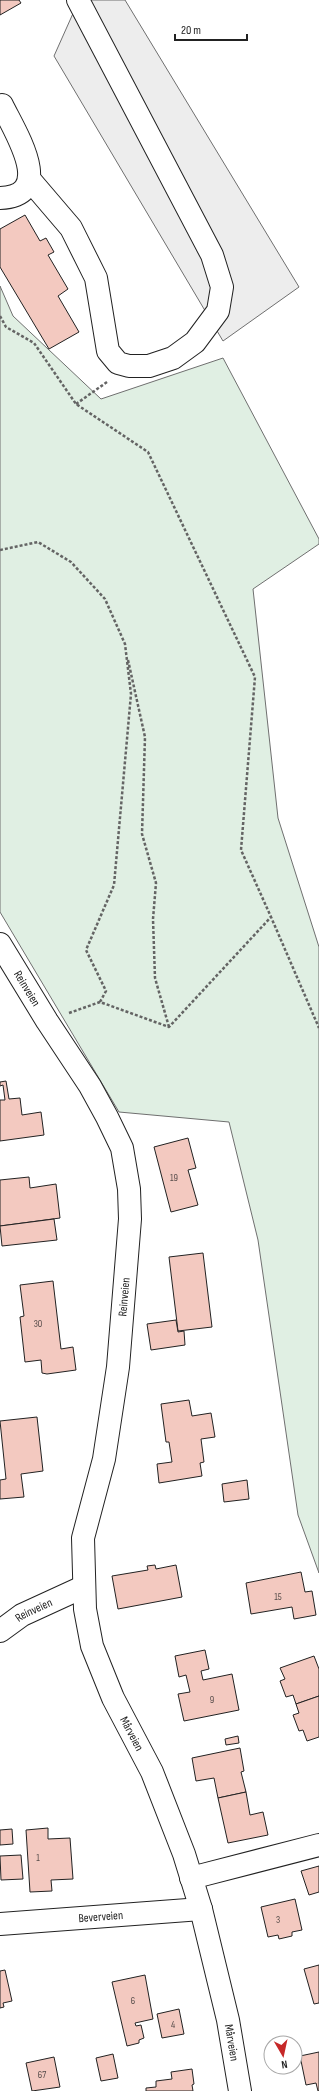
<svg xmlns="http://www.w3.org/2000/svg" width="319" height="2091" font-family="'Sofia Sans Condensed',sans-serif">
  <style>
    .green { fill: #e0efe3; stroke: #6f6f6f }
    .parking { fill: #ededed; stroke: #6f6f6f }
    .building { fill: #f3c9c0; stroke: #222 }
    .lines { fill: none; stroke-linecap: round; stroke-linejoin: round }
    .minor-casing { stroke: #222; stroke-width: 24 }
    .path { stroke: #646464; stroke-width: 2.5; stroke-dasharray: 3 2; stroke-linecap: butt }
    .minor { stroke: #fff; stroke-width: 22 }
    .labels { text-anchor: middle; stroke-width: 3; stroke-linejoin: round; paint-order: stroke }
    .number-label { font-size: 10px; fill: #564c4a }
    .street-label { font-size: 12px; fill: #222; stroke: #fff }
  </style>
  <rect width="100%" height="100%" fill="#fff"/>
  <polygon class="green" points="0,286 13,316 101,399 223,358 319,539 319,544 253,589 278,818 319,947 319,1573 298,1515 258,1240 229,1122 119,1112 0,912"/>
  <polygon class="parking" points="79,0 125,0 299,287 223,341 54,56"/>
  <g class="building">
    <polygon points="0,0 19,0 21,3 0,15"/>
    <polygon points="25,215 40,241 46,238 54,252 48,255 68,289 58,296 79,332 49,349 0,267 0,229"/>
    <polygon points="6,1081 9,1099 20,1098 22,1115 41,1112 44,1135 0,1141 0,1100 5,1100 3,1085 0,1086 0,1082"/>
    <polygon points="188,1138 196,1168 188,1170 198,1205 171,1212 154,1147"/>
    <polygon points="29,1177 30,1188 56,1184 60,1218 0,1226 0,1180"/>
    <polygon points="54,1219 57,1240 2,1246 0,1226"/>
    <polygon points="203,1253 212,1327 178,1331 169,1257"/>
    <polygon points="53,1281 61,1349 73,1347 76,1370 47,1374 42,1373 41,1360 25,1362 20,1317 24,1316 20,1285"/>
    <polygon points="176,1320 178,1332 184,1331 185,1345 151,1350 147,1324"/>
    <polygon points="189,1400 192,1416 211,1413 215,1437 201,1439 204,1462 200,1463 202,1476 159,1483 157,1464 172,1462 169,1442 166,1442 161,1404"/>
    <polygon points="37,1417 43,1471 21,1474 24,1497 0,1499 0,1480 6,1479 0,1421"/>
    <polygon points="247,1480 249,1499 224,1502 222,1484"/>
    <polygon points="155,1565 156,1569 176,1565 182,1597 118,1609 112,1576 148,1570 147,1566"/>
    <polygon points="301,1572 305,1592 312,1591 316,1615 294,1619 292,1607 251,1614 246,1583"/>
    <polygon points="205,1650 209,1669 201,1671 203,1680 232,1674 239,1710 184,1721 178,1694 190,1692 186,1675 179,1677 175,1656"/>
    <polygon points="314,1656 319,1669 319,1696 296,1704 293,1695 286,1697 280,1681 285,1679 280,1668"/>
    <polygon points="319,1696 319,1737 307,1741 303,1730 299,1731 293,1715 299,1713 296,1704"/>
    <polygon points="238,1736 239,1743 226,1745 225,1739"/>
    <polygon points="240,1748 244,1771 241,1772 246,1792 218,1798 214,1778 196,1781 192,1758"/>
    <polygon points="246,1792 250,1815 263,1812 268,1835 228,1843 218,1798"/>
    <polygon points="48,1828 48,1839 70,1838 73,1879 51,1880 52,1891 30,1892 26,1830"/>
    <polygon points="12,1829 13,1844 0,1845 0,1830"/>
    <polygon points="21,1855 23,1879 1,1880 0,1856"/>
    <polygon points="319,1866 319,1892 309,1895 301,1871"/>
    <polygon points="295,1899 302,1930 292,1932 292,1936 279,1939 278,1935 268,1937 261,1907"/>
    <polygon points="319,1965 319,2003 314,2004 304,1969"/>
    <polygon points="5,1970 12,2001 3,2003 4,2007 0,2008 0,1971"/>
    <polygon points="145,1975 153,2019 135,2023 136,2026 141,2025 144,2038 139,2040 139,2043 127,2046 112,1982"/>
    <polygon points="179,2009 184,2034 162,2038 157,2014"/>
    <polygon points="319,2052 319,2091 318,2091 316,2083 306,2085 300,2056"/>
    <polygon points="113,2054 118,2078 101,2081 96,2058"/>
    <polygon points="54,2057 60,2087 32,2091 26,2063"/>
    <polygon points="192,2069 194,2084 192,2085 193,2091 146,2091 146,2088 156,2087 156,2081 172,2079 171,2072"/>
  </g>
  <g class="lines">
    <g class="minor-casing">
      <g id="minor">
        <polyline points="30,180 71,228 96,278 108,351 118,363 129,366 149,366 173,358 195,342 218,311 222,287 212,255 78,0"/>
        <path d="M0,198c57,-2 15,-66 2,-93"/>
        <path id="s1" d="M0,944l47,77 43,65 17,31 15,31 7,41 1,30 -12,148 -14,92 -21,79 2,71 7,37 21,52 39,74 32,82 17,55 27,111 12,71"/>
        <path id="s2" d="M0,1631l22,-16 61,-28"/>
        <polyline points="191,1878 319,1845"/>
        <path id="s3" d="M0,1924l201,-15"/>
      </g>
    </g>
    <g class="path">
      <polyline points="0,316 6,327 34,343 76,404 148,452 255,677 241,850 271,917"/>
      <polyline points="76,404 107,382"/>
      <polyline points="0,550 38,542 71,562 105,599 125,644 131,694 114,885 86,950 106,991 100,1002"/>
      <polyline points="128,660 145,737 142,834 156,883 153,919 155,978 169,1027"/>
      <polyline points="69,1013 100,1002 169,1027 271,917 319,1028"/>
    </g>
    <use href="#minor" class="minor"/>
  </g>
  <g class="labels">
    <g class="number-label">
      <text x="174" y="1181">19</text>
      <text x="38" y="1327">30</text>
      <text x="278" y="1600">15</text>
      <text x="212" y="1703">9</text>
      <text x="38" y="1861">1</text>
      <text x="278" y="1923">3</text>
      <text x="133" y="2004">6</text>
      <text x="173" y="2028">4</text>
      <text x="42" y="2078">67</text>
    </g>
    <g class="street-label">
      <text dy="4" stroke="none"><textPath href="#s1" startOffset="52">Reinveien</textPath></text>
      <text transform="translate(124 1297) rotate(-85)" y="4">Reinveien</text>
      <text dy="4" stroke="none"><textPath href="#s2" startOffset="40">Reinveien</textPath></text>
      <text dy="4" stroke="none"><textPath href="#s1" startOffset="838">Mårveien</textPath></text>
      <text dy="4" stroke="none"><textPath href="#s3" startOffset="101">Beverveien</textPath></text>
      <text dy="4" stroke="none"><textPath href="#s1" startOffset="1164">Mårveien</textPath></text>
    </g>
  </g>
  <g transform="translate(283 2055) rotate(171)"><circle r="19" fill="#ffffff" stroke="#a7a7a7"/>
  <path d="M0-3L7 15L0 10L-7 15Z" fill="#c62828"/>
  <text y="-6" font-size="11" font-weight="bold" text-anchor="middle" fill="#222222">N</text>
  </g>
  <path d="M175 34v6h72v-6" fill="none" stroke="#222222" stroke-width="2"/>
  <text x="181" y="34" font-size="12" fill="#222222" stroke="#ffffff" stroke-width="3" paint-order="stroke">20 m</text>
</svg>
